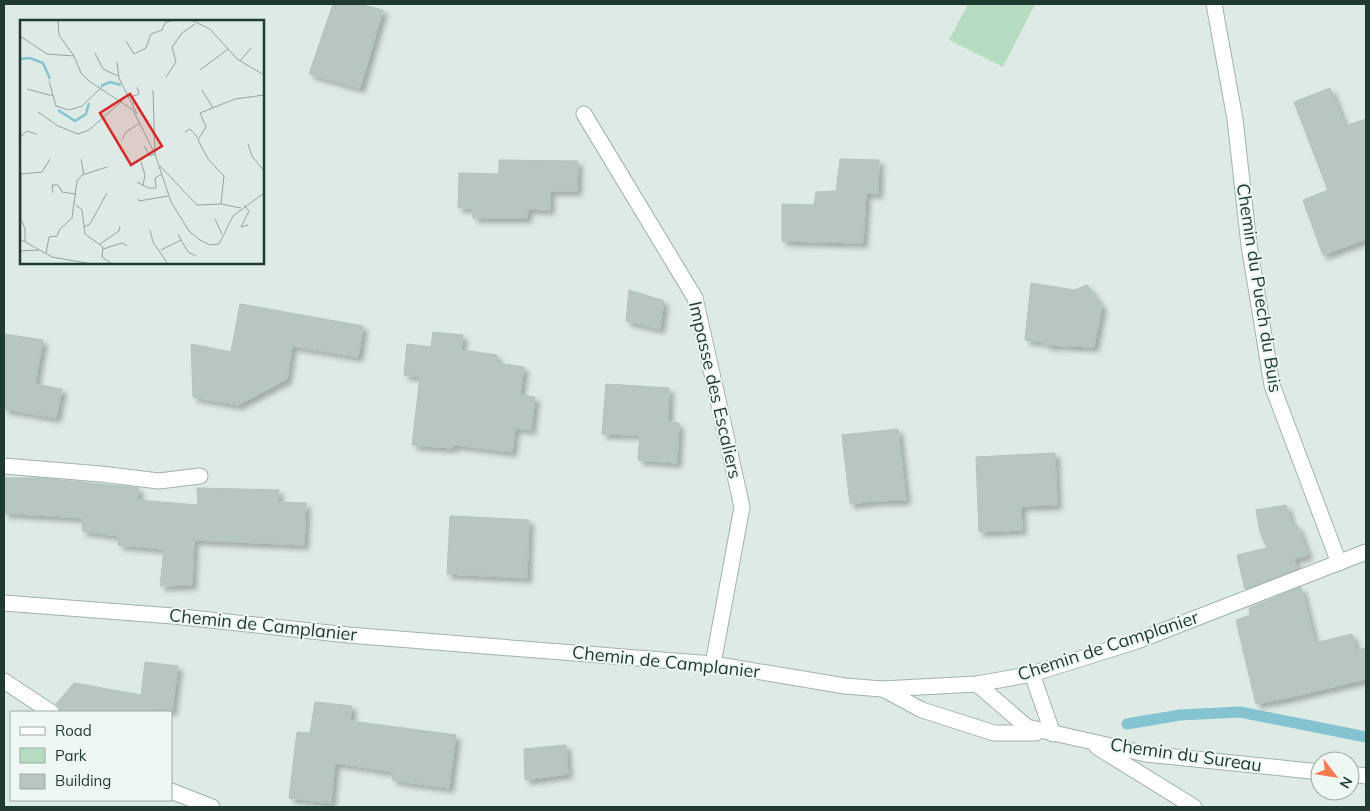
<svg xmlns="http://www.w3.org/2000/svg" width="1370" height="811" font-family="Mulish,sans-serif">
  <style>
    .green { fill: #b6dcc0 }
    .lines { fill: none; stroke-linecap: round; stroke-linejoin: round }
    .stream { stroke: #84c4d1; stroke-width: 11 }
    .building { fill: #b6c7c1; stroke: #b0c3bc; filter: url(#shadow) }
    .minor-casing { stroke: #a1b2ac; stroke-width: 17 }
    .minor { stroke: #fff; stroke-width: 15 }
    .labels { text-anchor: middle; stroke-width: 4; stroke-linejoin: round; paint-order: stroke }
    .street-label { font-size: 18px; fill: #1f3a33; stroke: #eef7f2 }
    .inset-river { fill: none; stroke: #84c4d1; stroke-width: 2.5 }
    .inset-road { fill: none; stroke: #92a49e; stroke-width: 1 }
    .view { fill: #d62828; fill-opacity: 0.15; stroke: #d62828; stroke-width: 2.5 }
    .inset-edge { fill: none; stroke: #1f3a33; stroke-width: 2.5 }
  </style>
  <defs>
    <filter id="shadow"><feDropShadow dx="4.5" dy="4.5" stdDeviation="2.5" flood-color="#0004"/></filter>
  </defs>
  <rect width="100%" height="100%" fill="#deeae5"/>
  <polygon class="green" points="968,4 1035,4 1003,67 949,40"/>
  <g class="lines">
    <polyline class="stream" points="1127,724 1180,715 1240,712 1366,737"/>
  </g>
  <g class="building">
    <polygon points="333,4 359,4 383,10 360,88 309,74"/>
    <polygon points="1330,88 1345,126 1366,119 1366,239 1323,255 1303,200 1328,190 1294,102"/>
    <polygon points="840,159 879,160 878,194 866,193 863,243 782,241 782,204 814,205 816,192 836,191"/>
    <polygon points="499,160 578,161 577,191 550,191 550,210 528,209 527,218 473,218 473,208 458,208 459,173 499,174"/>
    <polygon points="1031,283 1074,290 1087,285 1102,306 1094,347 1045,345 1045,342 1025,340"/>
    <polygon points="629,290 664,301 660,329 626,321"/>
    <polygon points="240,304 363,326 358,357 292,346 287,379 238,405 193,397 191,344 231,352"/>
    <polygon points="433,332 463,335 461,350 497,355 497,363 524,367 520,395 535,397 531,430 515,428 512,452 456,445 451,448 412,445 420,377 404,375 407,344 431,347"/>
    <polygon points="4,334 43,340 35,384 62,389 56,418 4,409"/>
    <polygon points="606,384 669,388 668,422 679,423 677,463 638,460 640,435 602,434"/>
    <polygon points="898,429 906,500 873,501 850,504 842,435"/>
    <polygon points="1055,453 1057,505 1021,506 1022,530 979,532 976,457"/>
    <polygon points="4,478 41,478 139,488 137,500 198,505 197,488 279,490 278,502 306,503 304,545 194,540 192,585 160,586 164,549 118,545 119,536 82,531 83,518 4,513"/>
    <polygon points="1286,505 1292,526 1297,525 1308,555 1294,559 1297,569 1245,589 1237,555 1267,548 1260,532 1256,510"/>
    <polygon points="450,516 529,520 527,578 447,574"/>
    <polygon points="1301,587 1315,643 1352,634 1356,650 1366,648 1366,679 1287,698 1256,704 1236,620 1250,615 1249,608"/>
    <polygon points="145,662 178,666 172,711 152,709 152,712 60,712 59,707 56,704 74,683 141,695"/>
    <polygon points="315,702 352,706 350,721 456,735 449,788 392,780 393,772 335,763 331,803 289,798 297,732 310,733"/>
    <polygon points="566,745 568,774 525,780 524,749"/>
  </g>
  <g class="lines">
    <g class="minor-casing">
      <g id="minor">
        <polyline points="1214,4 1235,119 1249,245 1272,385 1339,563"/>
        <polyline points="584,114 695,298 742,507 713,664"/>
        <polyline points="4,466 101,474 159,481 200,476"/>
        <polyline points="4,603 173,616 348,635 713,664 845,686 882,689 977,684 1032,674 1137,641 1366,552"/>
        <polyline points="1032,674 1053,734"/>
        <polyline points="4,681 51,712"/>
        <polyline points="977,684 1027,727 1146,754 1320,772"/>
        <polyline points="883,689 922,710 994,733 1036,733"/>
        <polyline points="1097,747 1194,807"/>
        <polyline points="1350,774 1366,776"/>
        <polyline points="171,791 212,807"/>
      </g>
    </g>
    <use href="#minor" class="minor"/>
  </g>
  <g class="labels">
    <g class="street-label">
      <text transform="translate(1259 288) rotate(81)" y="6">Chemin du Puech du Buis</text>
      <text transform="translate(715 390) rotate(77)" y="6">Impasse des Escaliers</text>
      <text transform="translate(263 625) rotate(6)" y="6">Chemin de Camplanier</text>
      <text transform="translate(1108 646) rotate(-18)" y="6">Chemin de Camplanier</text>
      <text transform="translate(666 662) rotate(6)" y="6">Chemin de Camplanier</text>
      <text transform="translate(1186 755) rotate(8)" y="6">Chemin du Sureau</text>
    </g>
  </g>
  <g transform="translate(20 20)">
    <rect width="244" height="244" fill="#deeae5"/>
    <path class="inset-river" d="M0,39l10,-1 13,5 7,16M81,66l9,-4 11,3M38,90l17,11 11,-7 3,-11"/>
    <path class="inset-road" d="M38,0l1,15 15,21M171,0l19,9 27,30 27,16M0,16l27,18 27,2 7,17 8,8 44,29 22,44 16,48 18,29 11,9 10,5 9,-1 14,-28 31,-23M106,21l8,13 12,-6 5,-14 11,-4 3,-7 8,-3M75,33l8,16 15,7M220,41l11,-13M97,42l2,16 18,36M180,50l28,-21M146,57l10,-15 -4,-15 10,-14 13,-9M29,61l7,25 13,4 13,-4 20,-19M7,69l26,7M133,70l2,64M182,70l11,18M114,84l-1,-8 6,-2 -2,-7M18,92l20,14 20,8 11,-4 33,-29M165,112l5,-3 8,9M0,117l7,-6 10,3M102,120l4,-8 14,-9M228,124l4,12 12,15M124,126l6,10 5,-2M61,139l3,16M121,142l4,13 -2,10M140,146l37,39 24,-1 20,4M117,162l11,6h8l-1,-10 7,-4M33,173l-1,-8h6l4,7 13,2M118,179l1,2 29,-5M201,184l3,-28 -16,-17 -10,-19 8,-13 -6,-14 35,-14 29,-4M56,185l6,5 3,24 18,13 -1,10 10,7M224,185l5,6 -8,16 7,-2M195,199l7,15M64,207l6,-3 17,-31M130,210l3,12 15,22M0,219l32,18 40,7M161,220l7,12 8,4M5,222v-13l-4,-10v-45l21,-2 8,-13M80,224l19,-13 1,-5M83,229l19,-6 5,3M141,230l20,-10 -3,-6M0,231l19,-1M26,233l3,-16 8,-1 3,-7 12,-11 5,-37 5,-6 25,-8"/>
    <path class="view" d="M110,74l32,52 -31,19 -31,-52z"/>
    <rect width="244" height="244" class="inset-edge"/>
  </g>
  <rect width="1370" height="811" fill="none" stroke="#1f3a33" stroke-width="10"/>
  <rect x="10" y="711" width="162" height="90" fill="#eef7f2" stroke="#9baba6"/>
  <rect x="20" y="727" width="25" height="8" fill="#ffffff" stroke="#9baba6"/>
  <text x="55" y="736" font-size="15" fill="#1f3a33">Road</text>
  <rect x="20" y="748" width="25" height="15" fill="#b6dcc0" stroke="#9baba6"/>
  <text x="55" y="761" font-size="15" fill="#1f3a33">Park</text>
  <rect x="20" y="774" width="25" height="15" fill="#b6c7c1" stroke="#9baba6"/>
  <text x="55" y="786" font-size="15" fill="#1f3a33">Building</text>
  <g transform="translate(1335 776) rotate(121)"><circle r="24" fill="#eef7f2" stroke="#9baba6"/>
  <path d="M0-4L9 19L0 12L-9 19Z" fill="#f47b51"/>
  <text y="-8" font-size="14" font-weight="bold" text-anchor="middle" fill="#1f3a33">N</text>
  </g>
</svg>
